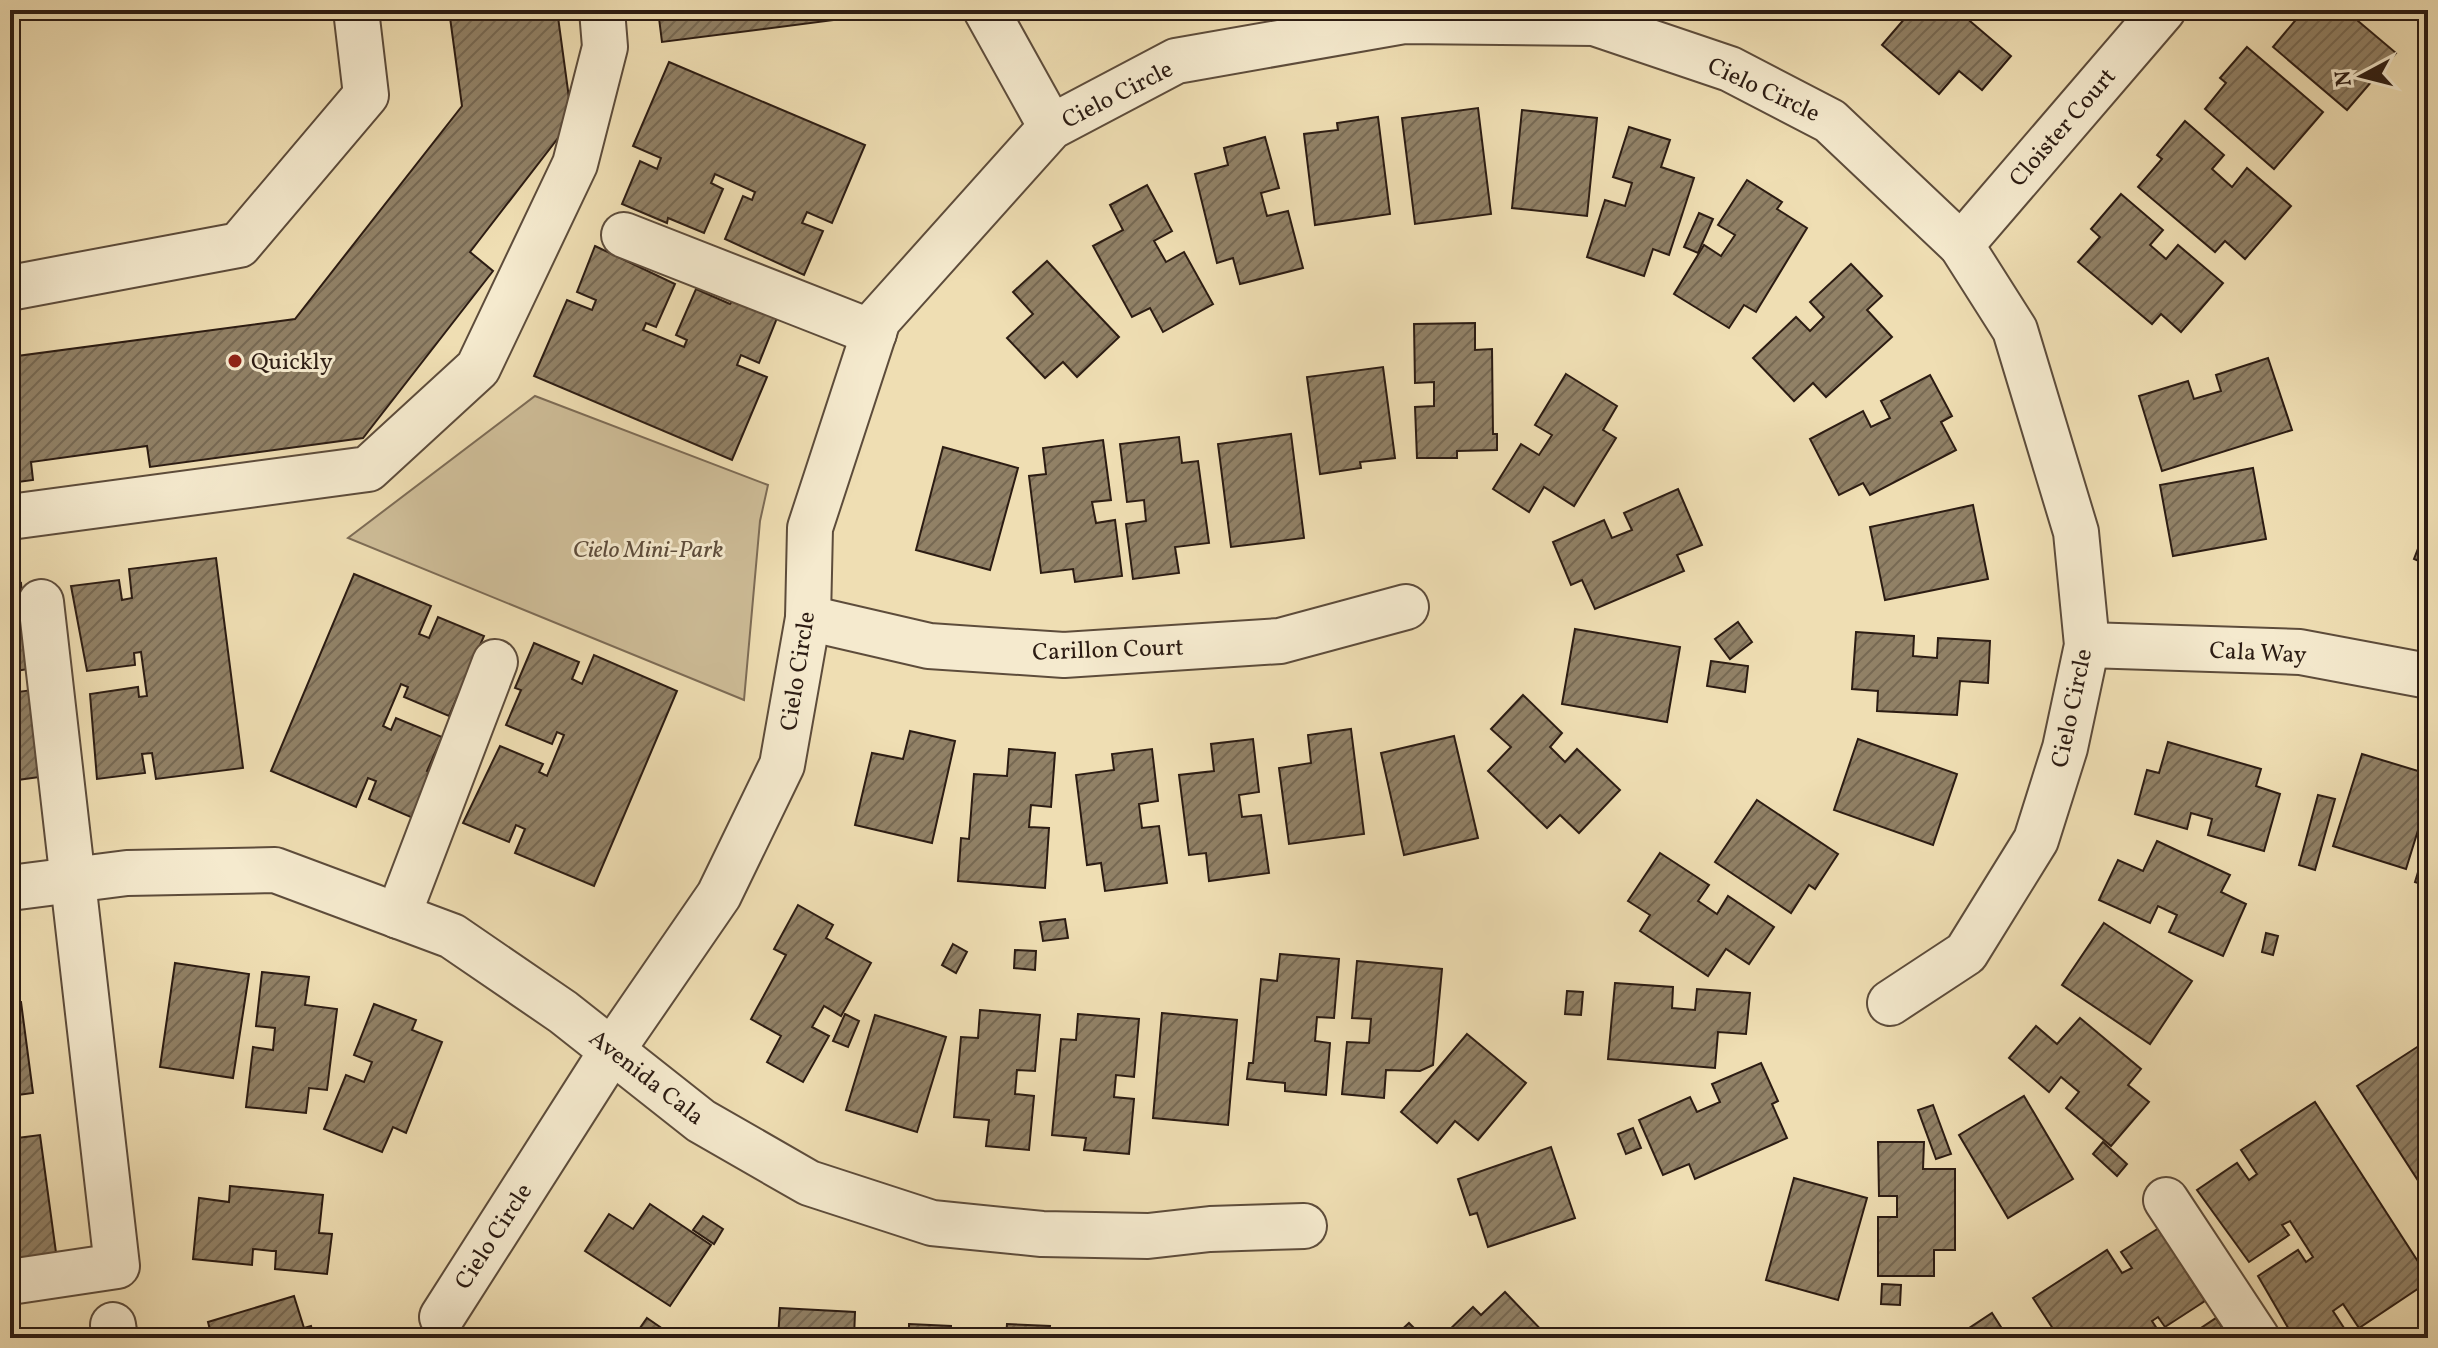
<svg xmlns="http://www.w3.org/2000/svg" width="2438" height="1348" font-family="Vollkorn,serif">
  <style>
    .green { fill: #cebd98; stroke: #7d6c56; stroke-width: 2 }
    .building { fill: url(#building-hatch); stroke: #2c1c13; stroke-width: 2 }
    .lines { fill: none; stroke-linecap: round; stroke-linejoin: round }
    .minor-casing { stroke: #5d4c3b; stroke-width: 48 }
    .minor { stroke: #f5eace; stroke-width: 44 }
    .poi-dot { fill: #8f2418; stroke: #f5eace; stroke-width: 3 }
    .labels { text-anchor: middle; stroke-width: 6; stroke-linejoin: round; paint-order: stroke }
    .street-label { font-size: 24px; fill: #2c1c13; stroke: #f5eace }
    .poi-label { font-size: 24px; fill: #2c1c13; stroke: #f5eace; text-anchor: start }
    .park-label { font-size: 24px; font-style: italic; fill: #5d4c3b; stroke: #f5eace }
  </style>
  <defs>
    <pattern id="building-hatch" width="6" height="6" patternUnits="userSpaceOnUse" patternTransform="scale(2)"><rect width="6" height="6" fill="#918166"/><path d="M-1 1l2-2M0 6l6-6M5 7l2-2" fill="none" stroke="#776953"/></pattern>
  </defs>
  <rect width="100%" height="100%" fill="#efdeb3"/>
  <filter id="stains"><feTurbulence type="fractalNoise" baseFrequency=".0025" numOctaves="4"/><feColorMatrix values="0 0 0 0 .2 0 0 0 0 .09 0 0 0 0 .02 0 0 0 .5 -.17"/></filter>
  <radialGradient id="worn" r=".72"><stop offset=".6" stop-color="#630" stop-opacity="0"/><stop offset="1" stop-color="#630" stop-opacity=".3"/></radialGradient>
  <polygon class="green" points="535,396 768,485 760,521 744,700 348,538"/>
  <g class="building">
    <polygon points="449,10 586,10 558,17 572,120 470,252 493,271 363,438 150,467 147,446 31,462 33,480 10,483 10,357 295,319 462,106"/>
    <polygon points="658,10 872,10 873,15 662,42"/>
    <polygon points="1912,10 1957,10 2011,56 1982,90 1959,71 1939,94 1882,45"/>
    <polygon points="1997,10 2014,10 2007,18"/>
    <polygon points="2304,10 2345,10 2396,53 2347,110 2273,47"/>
    <polygon points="2247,47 2323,112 2274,169 2205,109 2226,83 2220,78"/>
    <polygon points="669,62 865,145 832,223 807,212 802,223 823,231 804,275 725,239 743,196 752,200 755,192 715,174 711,183 723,189 704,233 668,218 667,223 622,204 640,161 657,169 661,158 633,146"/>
    <polygon points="1478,108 1491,214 1415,224 1402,118"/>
    <polygon points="1522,110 1597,118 1587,216 1512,208"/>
    <polygon points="1378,117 1390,214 1315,225 1304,134 1338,130 1337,123"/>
    <polygon points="2185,121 2224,155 2212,169 2232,187 2247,168 2291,206 2245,259 2225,241 2215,252 2138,187 2162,159 2157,155"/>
    <polygon points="1629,127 1670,140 1661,167 1694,178 1669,255 1653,249 1644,276 1587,257 1605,200 1625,206 1632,183 1613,177"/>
    <polygon points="1265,137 1279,188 1261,193 1267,216 1288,211 1303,268 1240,284 1233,258 1217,263 1195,174 1228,165 1224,148"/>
    <polygon points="1747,180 1782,202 1777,209 1807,228 1756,312 1744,305 1729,328 1674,294 1704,245 1721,256 1735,235 1718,225"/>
    <polygon points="1147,185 1172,231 1154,241 1166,262 1184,252 1213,304 1163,332 1150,308 1132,317 1093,246 1123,230 1110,205"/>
    <polygon points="2121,194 2163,230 2150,245 2166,259 2178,245 2223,283 2181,332 2161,314 2152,324 2078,262 2100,237 2091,229"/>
    <polygon points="1699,213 1713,219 1698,253 1684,247"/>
    <polygon points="595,246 675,284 656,327 646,323 643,330 684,347 687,340 676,335 696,289 730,304 733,300 777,318 759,363 741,355 737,365 767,377 732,460 534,376 567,300 592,310 596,300 577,292"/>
    <polygon points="1047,261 1119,337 1077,377 1063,362 1045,378 1007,338 1033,314 1013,292"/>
    <polygon points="1851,264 1882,296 1867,310 1892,337 1826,397 1813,383 1794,401 1753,358 1796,317 1810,331 1824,317 1810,302"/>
    <polygon points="1475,323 1475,350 1492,349 1493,434 1497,434 1497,450 1457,451 1457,458 1417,458 1415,407 1434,406 1434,382 1415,383 1414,324"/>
    <polygon points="2268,358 2292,430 2162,471 2139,396 2188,381 2194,399 2221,391 2216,375"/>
    <polygon points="1383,367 1395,458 1360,462 1361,468 1320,474 1307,377"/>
    <polygon points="1566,374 1617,406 1603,430 1616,438 1574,506 1544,487 1529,512 1493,489 1521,444 1539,455 1552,435 1535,425"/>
    <polygon points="1930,375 1952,416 1941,422 1956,450 1870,495 1863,483 1839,495 1810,439 1863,411 1871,427 1890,418 1881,401"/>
    <polygon points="1291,434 1304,538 1231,547 1218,444"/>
    <polygon points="1179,437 1182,463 1198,461 1209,543 1175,547 1179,573 1133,579 1126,524 1146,521 1144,500 1127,502 1120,444"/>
    <polygon points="1103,440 1111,500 1092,502 1096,523 1115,520 1122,576 1075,582 1073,569 1041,573 1029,476 1046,474 1043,448"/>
    <polygon points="943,447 1018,468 990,570 916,550"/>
    <polygon points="2253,468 2266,539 2173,556 2160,485"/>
    <polygon points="1678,489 1702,545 1677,555 1684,571 1595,609 1582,580 1571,585 1553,542 1604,520 1612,538 1632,530 1624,513"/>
    <polygon points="1973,505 1988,579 1885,600 1870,527"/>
    <polygon points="2428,523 2428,565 2414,559"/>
    <polygon points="216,558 243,768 156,779 152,753 142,754 145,773 97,779 90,694 138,687 139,697 147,696 141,652 134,653 135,665 87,671 71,586 119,580 122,600 132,598 129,569"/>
    <polygon points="354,574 431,606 419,634 429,638 438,617 484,636 449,716 404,697 408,687 401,684 383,726 391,730 396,718 442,737 427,771 432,773 413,818 369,799 376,781 368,778 356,807 271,771"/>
    <polygon points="21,583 28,669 10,672 10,585"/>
    <polygon points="1738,622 1752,642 1730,659 1715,639"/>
    <polygon points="1575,629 1680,647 1667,722 1562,704"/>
    <polygon points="1856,632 1914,636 1913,656 1937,658 1938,638 1990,641 1988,683 1960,681 1957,715 1877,711 1878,691 1852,689"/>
    <polygon points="534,643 579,662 572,679 582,684 594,655 677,691 594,886 515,853 525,829 516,825 509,842 463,823 500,746 543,764 539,772 547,776 564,735 557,732 552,744 506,725 521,690 515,688"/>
    <polygon points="1711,661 1748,666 1745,692 1707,686"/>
    <polygon points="32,690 47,776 10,781 10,693"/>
    <polygon points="1523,695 1562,733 1550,747 1565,762 1577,749 1620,790 1579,833 1560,815 1547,828 1488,771 1511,747 1491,729"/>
    <polygon points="1351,729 1364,834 1289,844 1279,768 1311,763 1308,735"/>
    <polygon points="910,731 955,741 932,843 855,825 872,753 903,759"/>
    <polygon points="1454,736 1478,838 1404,855 1381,753"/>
    <polygon points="1253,739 1259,792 1239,795 1242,817 1261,815 1269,873 1209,881 1206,853 1189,855 1179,775 1214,771 1211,744"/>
    <polygon points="1858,739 1957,774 1933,845 1834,810"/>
    <polygon points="2168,742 2261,769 2256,786 2280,794 2264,851 2208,835 2212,819 2191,813 2187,829 2135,814 2147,770 2159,773"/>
    <polygon points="1009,749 1055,753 1051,807 1031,805 1029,827 1049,828 1045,888 958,881 961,838 969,839 974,774 1007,776"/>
    <polygon points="1152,749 1158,801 1139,804 1142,828 1159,826 1167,883 1105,891 1101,863 1087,865 1076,775 1114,770 1112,754"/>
    <polygon points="2362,754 2428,774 2428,798 2406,869 2333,846"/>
    <polygon points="2318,795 2335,799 2315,870 2299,865"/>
    <polygon points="1757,800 1838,854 1815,889 1809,885 1791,913 1715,862"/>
    <polygon points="2428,839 2428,886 2415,882"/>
    <polygon points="2157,841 2230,875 2221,892 2246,904 2223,956 2169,932 2177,915 2158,906 2150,923 2099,900 2118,860 2143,871"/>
    <polygon points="1660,853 1709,885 1698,901 1717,914 1728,896 1774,927 1749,964 1726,949 1708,976 1640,931 1650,915 1628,901"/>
    <polygon points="798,905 833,925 826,938 871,963 841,1016 824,1006 812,1027 829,1036 803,1082 767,1062 781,1036 751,1019 786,955 774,949"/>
    <polygon points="1065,919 1068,938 1043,941 1040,922"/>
    <polygon points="2104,923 2192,981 2150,1044 2062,985"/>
    <polygon points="2266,933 2278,936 2273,955 2262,952"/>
    <polygon points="953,944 967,952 956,973 942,965"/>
    <polygon points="1015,950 1036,951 1035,970 1014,968"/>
    <polygon points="1280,954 1339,959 1334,1018 1317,1017 1315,1041 1330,1043 1326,1095 1285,1091 1285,1083 1247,1079 1249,1063 1253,1063 1261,979 1277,981"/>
    <polygon points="1357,961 1442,969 1433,1065 1420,1071 1386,1070 1384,1098 1342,1094 1347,1042 1369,1043 1371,1019 1352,1018"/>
    <polygon points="175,963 249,974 233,1078 160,1067"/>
    <polygon points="262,972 309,977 305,1005 337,1009 327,1090 309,1088 306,1113 246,1107 253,1047 273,1050 275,1028 256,1026"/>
    <polygon points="1615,983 1673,987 1672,1008 1695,1010 1697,989 1750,993 1746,1034 1718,1032 1715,1068 1608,1059"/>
    <polygon points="1567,991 1583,992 1581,1015 1565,1014"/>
    <polygon points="21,1002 33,1093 10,1096 10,1003"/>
    <polygon points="374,1004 416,1020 412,1030 442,1042 406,1133 393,1127 382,1152 324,1129 346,1075 364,1082 372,1062 354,1055"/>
    <polygon points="980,1010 1040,1015 1035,1071 1017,1070 1015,1094 1034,1096 1029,1150 986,1146 989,1120 954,1117 961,1037 978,1038"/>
    <polygon points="1162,1013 1237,1020 1228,1125 1153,1118"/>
    <polygon points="845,1014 859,1021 848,1047 833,1041"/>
    <polygon points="1078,1014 1139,1019 1134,1077 1116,1075 1114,1097 1134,1099 1129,1154 1084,1150 1086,1138 1052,1135 1061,1039 1076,1040"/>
    <polygon points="875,1015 946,1037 917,1132 846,1110"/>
    <polygon points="2080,1018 2141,1069 2128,1085 2149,1102 2111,1146 2066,1108 2079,1092 2061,1077 2049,1092 2009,1058 2036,1026 2057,1044"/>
    <polygon points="1467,1034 1526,1083 1478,1140 1455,1121 1437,1143 1401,1112"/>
    <polygon points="2428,1040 2428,1196 2357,1086"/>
    <polygon points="1761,1063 1778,1101 1772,1104 1787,1138 1695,1179 1689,1164 1663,1175 1639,1120 1690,1097 1697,1112 1720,1102 1712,1084"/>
    <polygon points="2024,1096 2073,1179 2008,1218 1959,1135"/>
    <polygon points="2315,1102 2428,1277 2428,1282 2359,1328 2343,1304 2333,1311 2344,1328 2328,1338 2294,1338 2258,1276 2298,1250 2306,1262 2313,1257 2290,1221 2282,1225 2289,1235 2249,1262 2197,1190 2237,1163 2249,1180 2257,1174 2241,1150"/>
    <polygon points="1933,1105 1951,1154 1936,1159 1918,1110"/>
    <polygon points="1633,1128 1641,1148 1626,1154 1618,1134"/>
    <polygon points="40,1135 57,1260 10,1266 10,1139"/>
    <polygon points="1878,1142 1924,1142 1923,1169 1955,1169 1955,1250 1934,1250 1934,1276 1878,1276 1878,1217 1897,1217 1897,1196 1879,1196"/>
    <polygon points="2103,1142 2127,1164 2117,1176 2093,1154"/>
    <polygon points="1551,1147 1575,1218 1488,1247 1477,1213 1470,1215 1458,1179"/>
    <polygon points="1794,1178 1867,1198 1838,1300 1766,1280"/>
    <polygon points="230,1186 323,1195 319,1233 332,1234 327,1274 275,1269 276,1251 272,1251 253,1249 252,1265 193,1259 199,1198 229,1202"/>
    <polygon points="650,1204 711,1245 670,1306 585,1251 609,1214 633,1229"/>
    <polygon points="703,1216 723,1229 714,1244 693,1230"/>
    <polygon points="2162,1226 2187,1264 2183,1267 2205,1301 2165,1327 2158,1317 2152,1321 2163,1338 2059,1338 2033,1298 2107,1250 2122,1273 2132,1268 2121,1252"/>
    <polygon points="1882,1284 1901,1285 1900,1305 1881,1304"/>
    <polygon points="1505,1292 1549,1338 1441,1338 1473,1307 1481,1315"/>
    <polygon points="294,1296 304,1328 311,1326 314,1338 212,1338 208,1322"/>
    <polygon points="780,1308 855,1312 854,1338 778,1338"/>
    <polygon points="1992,1313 2008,1338 1954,1338"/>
    <polygon points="647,1318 676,1338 633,1338"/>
    <polygon points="2216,1318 2229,1338 2186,1338"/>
    <polygon points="1409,1323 1424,1338 1393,1338"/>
    <polygon points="909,1324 951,1326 951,1338 909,1338"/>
    <polygon points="1007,1324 1050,1326 1049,1338 1006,1338"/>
    <polygon points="603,1330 616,1338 598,1338"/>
  </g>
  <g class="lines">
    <g class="minor-casing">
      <g id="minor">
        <polyline points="986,10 1051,127"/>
        <polyline points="624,235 874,333"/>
        <polyline points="1961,245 2163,10"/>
        <polyline points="10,288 239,245 366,95 356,10"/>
        <polyline points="10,517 368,469 478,368 575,164 605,47 602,10"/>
        <polyline points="808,618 929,646 1064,655 1280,641 1406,607"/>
        <polyline points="2087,645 2300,652 2428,676"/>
        <polyline points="10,888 127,873 275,870 452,936 563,1012 701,1121 809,1183 932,1223 1042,1234 1148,1236 1210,1229 1304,1226"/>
        <polyline points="398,916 495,662"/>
        <polyline points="2166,1200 2257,1338"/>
        <polyline points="10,1282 117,1266 41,602"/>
        <polyline points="442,1317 613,1049 719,895 782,765 808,618 810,528 878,320 1051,127 1176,61 1404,21 1594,23 1730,69 1830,121 1961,245 2015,330 2076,532 2087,645 2065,748 2036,840 1966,953 1890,1003"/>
        <polyline points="113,1325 115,1338"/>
      </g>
    </g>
    <use href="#minor" class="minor"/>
  </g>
  <circle class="poi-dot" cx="235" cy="361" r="8"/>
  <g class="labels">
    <g class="street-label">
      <text transform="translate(1764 89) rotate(25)" y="8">Cielo Circle</text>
      <text transform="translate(1117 94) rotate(-27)" y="8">Cielo Circle</text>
      <text transform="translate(2062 127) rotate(-49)" y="8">Cloister Court</text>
      <text transform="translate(1108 649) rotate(-2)" y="8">Carillon Court</text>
      <text transform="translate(2258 652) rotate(3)" y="8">Cala Way</text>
      <text transform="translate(797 671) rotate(-81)" y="8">Cielo Circle</text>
      <text transform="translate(2071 708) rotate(-78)" y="8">Cielo Circle</text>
      <text transform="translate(647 1077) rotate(38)" y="8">Avenida Cala</text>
      <text transform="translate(493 1236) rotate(-57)" y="8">Cielo Circle</text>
    </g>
    <g class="poi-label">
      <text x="251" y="369">Quickly</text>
    </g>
    <g class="park-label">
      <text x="648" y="557">Cielo Mini-Park</text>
    </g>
  </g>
  <rect width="2438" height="1348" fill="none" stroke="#efdeb3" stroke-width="40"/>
  <rect x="12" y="12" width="2414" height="1324" fill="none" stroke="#2c1c13" stroke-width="4"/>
  <rect x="20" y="20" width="2398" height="1308" fill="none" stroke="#2c1c13" stroke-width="2"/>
  <g transform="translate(2362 76) rotate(263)" stroke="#f5eace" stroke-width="6" paint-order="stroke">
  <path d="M0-6L14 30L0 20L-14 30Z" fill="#2c1c13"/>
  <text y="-12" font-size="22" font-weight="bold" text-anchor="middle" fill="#2c1c13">N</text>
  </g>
  <rect width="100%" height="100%" filter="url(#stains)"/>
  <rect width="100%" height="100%" fill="url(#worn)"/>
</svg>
